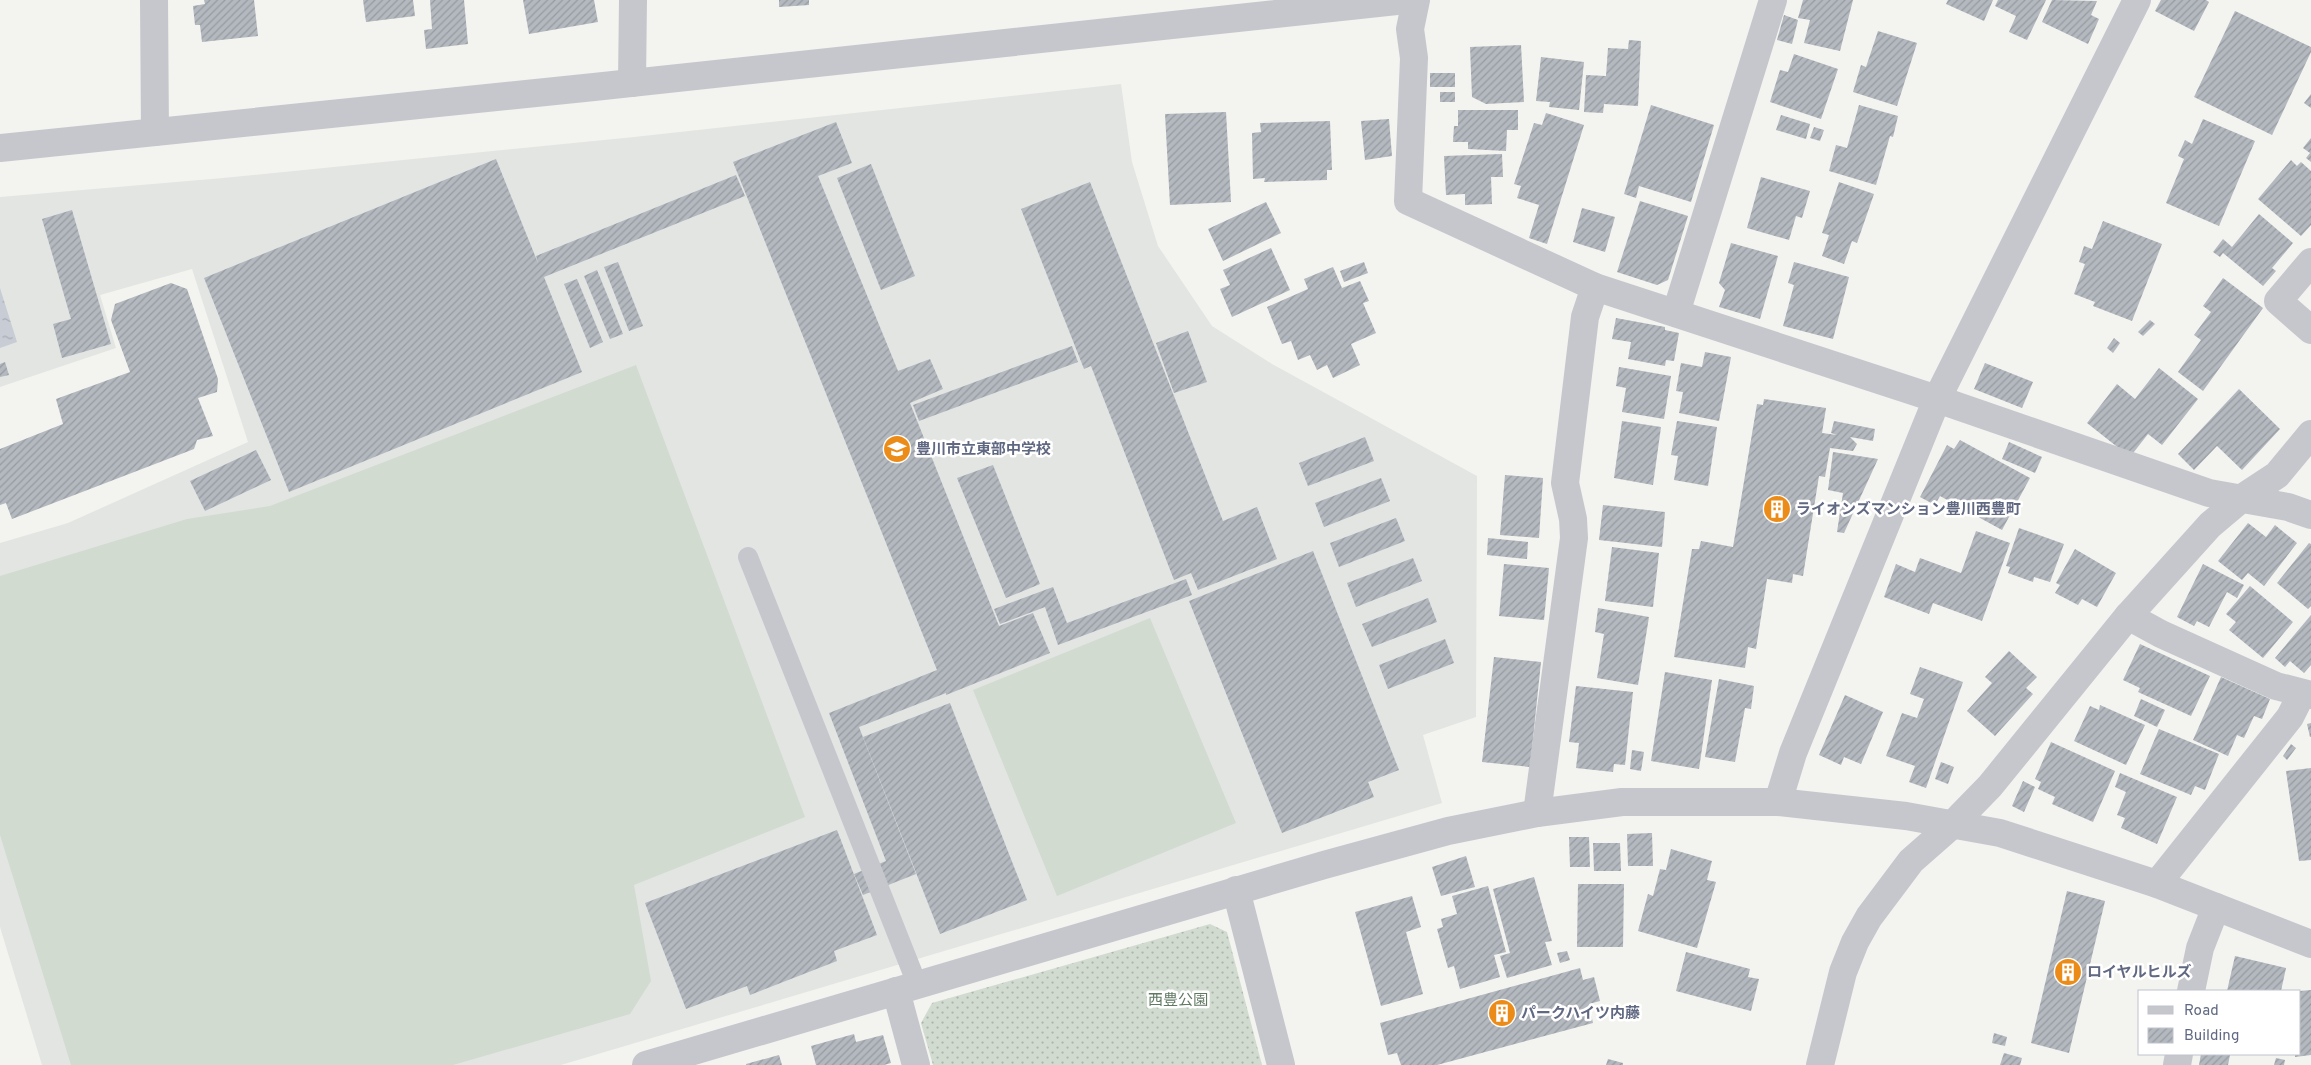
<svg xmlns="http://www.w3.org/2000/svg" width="2311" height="1065" font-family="Overpass,'Noto Sans JP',sans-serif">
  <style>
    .built { fill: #e3e5e3 }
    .grass { fill: url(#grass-dots) }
    .garden { fill: #d1dbd0 }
    .water { fill: url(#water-ripples) }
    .building { fill: url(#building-hatch) }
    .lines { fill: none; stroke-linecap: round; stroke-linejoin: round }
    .service { stroke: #c6c7cc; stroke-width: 20 }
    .minor { stroke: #c6c7cc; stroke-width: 28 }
    .tertiary { stroke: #c6c7cc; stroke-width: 28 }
    .labels { text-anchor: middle; stroke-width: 5; stroke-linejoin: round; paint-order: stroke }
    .poi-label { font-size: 15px; font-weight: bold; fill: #616982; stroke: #fff; text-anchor: start }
    .park-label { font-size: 15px; fill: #617963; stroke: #fff }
  </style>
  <defs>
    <pattern id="grass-dots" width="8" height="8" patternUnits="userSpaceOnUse" patternTransform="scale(1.25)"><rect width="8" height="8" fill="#d1dbd0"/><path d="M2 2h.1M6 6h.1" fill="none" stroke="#adb6ae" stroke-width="1.8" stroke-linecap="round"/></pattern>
    <pattern id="water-ripples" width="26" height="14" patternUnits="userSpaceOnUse" patternTransform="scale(1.25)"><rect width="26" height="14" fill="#c8ccd4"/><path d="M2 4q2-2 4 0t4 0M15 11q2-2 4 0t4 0" fill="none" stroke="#a6aab1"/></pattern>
    <pattern id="building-hatch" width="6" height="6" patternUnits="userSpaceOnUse" patternTransform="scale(1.25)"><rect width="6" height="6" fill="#b4b8bf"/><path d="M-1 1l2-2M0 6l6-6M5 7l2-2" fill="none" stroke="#969aa1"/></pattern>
  </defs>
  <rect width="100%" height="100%" fill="#f3f4ef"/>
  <polygon class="built" points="1121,84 1132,162 1158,246 1212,326 1272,364 1477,476 1476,717 1423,735 1442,803 561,1065 42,1065 0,927 0,543 68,523 248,442 192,269 100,295 116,348 0,387 0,197 223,178 634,137"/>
  <polygon class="grass" points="1210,924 1227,932 1262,1065 933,1065 921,1023 932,1003"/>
  <g class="garden">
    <polygon points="636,365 805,817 634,885 651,981 630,1014 453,1065 71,1065 0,835 0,576 187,519 270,506"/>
    <polygon points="1150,618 1236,823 1057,896 973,690"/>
  </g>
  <polygon class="water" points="0,288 17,342 0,348"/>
  <g class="building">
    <polygon points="204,0 254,0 258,36 202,42 200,25 195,25 193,6 205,4"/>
    <polygon points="363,0 413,0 415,16 366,22"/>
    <polygon points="430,0 464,0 468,44 426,49 424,30 432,29"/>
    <polygon points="523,0 594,0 598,22 529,34"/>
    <polygon points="779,0 809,0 809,5 779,7"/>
    <polygon points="1803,0 1853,0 1840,51 1804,43 1810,20 1798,18"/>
    <polygon points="1948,0 1993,0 1984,21 1946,4"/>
    <polygon points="1998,0 2046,0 2027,40 2009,32 2016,16 1995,6"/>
    <polygon points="2052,0 2097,1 2091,15 2099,19 2088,44 2042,22"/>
    <polygon points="2161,0 2206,0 2209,2 2194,31 2155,11"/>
    <polygon points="2235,11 2311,47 2311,52 2272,135 2194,97"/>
    <polygon points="1784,15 1798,20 1792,44 1777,40"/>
    <polygon points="1878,31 1917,43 1897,106 1853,92 1861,65 1866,67"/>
    <polygon points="1629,40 1641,41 1638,106 1604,104 1603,113 1584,112 1586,75 1606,76 1608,48 1628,49"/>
    <polygon points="1521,45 1524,102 1486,104 1472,97 1470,47"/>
    <polygon points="1794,54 1838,69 1821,119 1770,102 1780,70 1788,72"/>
    <polygon points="1541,57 1584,62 1579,110 1549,107 1550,102 1536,101"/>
    <rect x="1430" y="73" width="25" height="14"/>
    <rect x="1440" y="92" width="15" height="10"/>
    <polygon points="2311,94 2311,108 2304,103"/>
    <polygon points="1651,105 1714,125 1691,202 1639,186 1636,198 1624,194"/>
    <polygon points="1859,105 1898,116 1893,137 1890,136 1876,185 1829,171 1836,145 1847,148"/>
    <polygon points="1458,110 1518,110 1518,130 1507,130 1506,151 1468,149 1468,142 1453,142 1454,126 1458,126"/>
    <polygon points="1226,112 1231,202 1170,205 1165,114"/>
    <polygon points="1546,113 1584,125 1547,244 1529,238 1539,205 1517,198 1521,186 1514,184 1534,123 1542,125"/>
    <polygon points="1781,115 1810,124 1806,139 1776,130"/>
    <polygon points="1389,119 1392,156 1365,160 1361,121"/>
    <polygon points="2203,119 2255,141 2219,226 2166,203 2184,159 2178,156 2185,140 2192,144"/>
    <polygon points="1330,121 1332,170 1327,170 1327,180 1264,182 1265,178 1253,179 1252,133 1261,132 1260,123"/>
    <polygon points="836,122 852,163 818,176 898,371 930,359 943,389 910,403 999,626 1033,613 1050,653 946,695 946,693 859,727 916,874 863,895 854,874 886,861 829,713 937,670 733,162"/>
    <polygon points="1814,127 1824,130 1820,141 1810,138"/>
    <polygon points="2311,138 2311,162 2306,158 2310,153 2303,148"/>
    <polygon points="1502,154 1503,177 1491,177 1492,204 1465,205 1465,194 1446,195 1444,156"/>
    <polygon points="496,159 538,263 536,256 736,175 745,196 544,277 582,372 289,492 204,278"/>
    <polygon points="2291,160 2297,166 2301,162 2311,171 2311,225 2301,236 2258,199"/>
    <polygon points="871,164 915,276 881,290 837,178"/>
    <polygon points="1761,177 1810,191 1802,218 1796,216 1789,240 1747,228"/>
    <polygon points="1090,182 1223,521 1257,507 1277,559 1198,590 1191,573 1174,580 1091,366 1084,369 1021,209"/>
    <polygon points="1839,182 1874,194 1857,243 1852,241 1844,264 1822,256 1829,235 1822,233"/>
    <polygon points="1640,201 1688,216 1668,280 1657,285 1617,272"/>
    <polygon points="1266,202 1281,233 1223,261 1208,229"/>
    <polygon points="1582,208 1615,217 1605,252 1573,242"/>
    <polygon points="72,210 111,344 62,358 53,324 71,319 42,219"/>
    <polygon points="2259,214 2293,243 2272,268 2276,271 2263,286 2223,253 2220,257 2213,252 2223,239 2232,247"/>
    <polygon points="2103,221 2162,244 2132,321 2093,306 2095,302 2074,294 2085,264 2079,262 2084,246 2092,249"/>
    <polygon points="1731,243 1778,256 1760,319 1719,307 1725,290 1719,283"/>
    <polygon points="1271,248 1290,290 1232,317 1220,289 1230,285 1223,270"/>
    <polygon points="618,262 643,326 629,331 604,267"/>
    <polygon points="1364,262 1368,273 1344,282 1340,271"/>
    <polygon points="1794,262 1849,277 1833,339 1783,326 1794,285 1788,283"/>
    <polygon points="1333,267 1342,288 1360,281 1369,301 1363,303 1376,333 1351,344 1360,365 1333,378 1327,365 1317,370 1310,355 1298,360 1291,341 1282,344 1267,307 1308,289 1304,279"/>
    <polygon points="597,270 623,334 610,339 584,276"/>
    <polygon points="2223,278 2263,308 2203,391 2178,372 2201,340 2194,335 2211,312 2203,306"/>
    <polygon points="577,279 603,342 590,348 564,284"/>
    <polygon points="171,283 187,289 218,379 217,392 198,398 213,436 197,440 194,449 12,519 6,503 0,505 0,449 63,424 56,399 130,372 111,320 115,304"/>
    <polygon points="1616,318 1665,327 1665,330 1679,333 1674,361 1666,360 1665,366 1628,359 1631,342 1612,339"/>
    <polygon points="2150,320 2155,324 2143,336 2138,332"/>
    <polygon points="1188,331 1207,382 1174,393 1156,343"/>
    <polygon points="2114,338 2120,343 2113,353 2107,348"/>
    <polygon points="1072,346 1078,362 919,421 913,405"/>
    <polygon points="1705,352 1731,357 1719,421 1679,413 1683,392 1676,391 1681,363 1702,367"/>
    <polygon points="5,362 9,375 0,377 0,364"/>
    <polygon points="1985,363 2033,382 2022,408 1974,389"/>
    <polygon points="1619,367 1671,376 1664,419 1622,412 1626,388 1616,386"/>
    <polygon points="2159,368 2198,399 2162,445 2148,434 2130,457 2087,423 2117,384 2135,399"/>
    <polygon points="2239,389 2280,429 2242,470 2217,446 2194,470 2178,454"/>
    <polygon points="1764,399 1826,408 1822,433 1837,435 1831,433 1834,421 1875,429 1873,441 1850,437 1857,444 1853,451 1830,448 1825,477 1819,476 1803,576 1793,574 1792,583 1767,579 1756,649 1748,647 1745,668 1674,657 1692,549 1699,549 1701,541 1733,547 1757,404 1763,405"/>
    <polygon points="1622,421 1661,427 1653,485 1614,478"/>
    <polygon points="1677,421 1717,427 1708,486 1674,480 1678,456 1671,455"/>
    <polygon points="1365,437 1374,461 1308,486 1299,463"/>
    <polygon points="1960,440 2030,478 2002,530 1940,496 1935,505 1920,497 1947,445 1954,449"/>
    <polygon points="2009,442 2042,457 2035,473 2002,459"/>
    <polygon points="256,450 271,480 205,511 190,481"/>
    <polygon points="1833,452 1878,459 1844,533 1837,532 1843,493 1828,490"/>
    <polygon points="993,465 1040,584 1006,598 957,478"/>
    <polygon points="1505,475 1543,478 1539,538 1500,535"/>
    <polygon points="1381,478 1390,501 1324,527 1315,503"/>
    <polygon points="1603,505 1665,512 1662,547 1599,540"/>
    <polygon points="1396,518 1405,541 1339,567 1330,543"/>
    <polygon points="2248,523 2266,537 2275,525 2297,543 2264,586 2248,573 2242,580 2218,561"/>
    <polygon points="2019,528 2064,544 2050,582 2034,577 2033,582 2008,573 2010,567 2006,566"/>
    <polygon points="1976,531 2010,543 1982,621 1933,603 1929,614 1884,597 1896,564 1915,572 1920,558 1961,573"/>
    <polygon points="1488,538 1528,542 1527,559 1487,555"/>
    <polygon points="2309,543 2311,544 2311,606 2308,609 2277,583"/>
    <polygon points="1612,547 1659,553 1653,607 1605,601"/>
    <polygon points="2075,549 2116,573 2097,607 2082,599 2078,605 2055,593 2060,585 2056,583"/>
    <polygon points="1313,551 1399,770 1368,782 1374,797 1282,833 1189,601"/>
    <polygon points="1413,558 1422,581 1356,607 1347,583"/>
    <polygon points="1504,564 1549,568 1544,620 1499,616"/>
    <polygon points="2203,564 2244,585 2237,598 2227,592 2209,627 2197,621 2194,626 2177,617"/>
    <polygon points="1186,579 1192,595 1058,645 1045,607 1000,624 994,609 1053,587 1067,623"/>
    <polygon points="2250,586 2293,622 2263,658 2229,630 2236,622 2226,614"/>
    <polygon points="1428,598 1437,622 1372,647 1362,624"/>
    <polygon points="1598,608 1649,617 1638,685 1597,678 1604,634 1595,632"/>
    <polygon points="2311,615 2311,665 2304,673 2290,661 2285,667 2275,658"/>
    <polygon points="1445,639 1454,663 1388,689 1379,665"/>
    <polygon points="2140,644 2210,676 2191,716 2138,692 2140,688 2123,680"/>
    <polygon points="2009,651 2037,677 2026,688 2033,694 1995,736 1967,711 1992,683 1985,677"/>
    <polygon points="1494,657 1541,662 1530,767 1482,762"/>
    <polygon points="1920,667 1963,682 1926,788 1909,782 1915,766 1886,756 1902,713 1917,718 1924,699 1910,694"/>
    <polygon points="1665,672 1712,680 1699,769 1651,761"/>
    <polygon points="2221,677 2270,699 2262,719 2254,716 2244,738 2237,735 2228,756 2193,740"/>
    <polygon points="1719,679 1754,686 1751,709 1745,708 1735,762 1705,757"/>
    <polygon points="1576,686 1633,692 1625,765 1614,764 1613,772 1576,768 1579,743 1569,742"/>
    <polygon points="1845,695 1883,712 1861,764 1844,757 1841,765 1819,755"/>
    <polygon points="2141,699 2165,710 2157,727 2134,716"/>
    <polygon points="950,703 1027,900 940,934 863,737"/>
    <polygon points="2100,705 2145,725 2126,765 2074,741 2090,706 2099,710"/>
    <polygon points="2311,723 2311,737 2310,737 2307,724"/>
    <polygon points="2159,729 2219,754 2205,790 2195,786 2191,795 2140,774"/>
    <polygon points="2051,742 2115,771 2093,822 2052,804 2055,797 2038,789 2041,782 2035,779"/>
    <polygon points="2291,744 2296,748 2287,760 2283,756"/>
    <polygon points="1632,750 1644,752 1641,771 1630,769"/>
    <polygon points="1941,762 1954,767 1948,784 1935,779"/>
    <polygon points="2311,768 2311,860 2299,861 2286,771"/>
    <polygon points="2120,773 2177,797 2157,844 2121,828 2125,818 2117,815 2126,792 2115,787"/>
    <polygon points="2023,781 2035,787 2024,812 2012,806"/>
    <polygon points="837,830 877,935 834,951 837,961 750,995 747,986 686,1009 645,903"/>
    <polygon points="1652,833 1653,866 1628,866 1627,834"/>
    <polygon points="1569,837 1589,837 1590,867 1570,867"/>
    <polygon points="1593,843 1620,843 1621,871 1594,871"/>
    <polygon points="1671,849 1712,861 1707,880 1716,882 1697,948 1638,931 1648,894 1653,896 1660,869 1666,870"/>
    <polygon points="1466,856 1475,887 1441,896 1432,867"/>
    <polygon points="1534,877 1552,941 1545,942 1552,965 1507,978 1500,956 1510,953 1493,889"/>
    <polygon points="1578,884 1624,884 1623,947 1577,947"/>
    <polygon points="1488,886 1506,952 1494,955 1500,977 1460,989 1454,966 1448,968 1437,929 1443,927 1441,919 1457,914 1452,896"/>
    <polygon points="2067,891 2105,901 2069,1053 2031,1043"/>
    <polygon points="1412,896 1421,927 1406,932 1423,994 1381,1006 1355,912"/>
    <polygon points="1567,951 1570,960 1560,963 1557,953"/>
    <polygon points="1686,952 1750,969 1748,977 1759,979 1751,1011 1676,991"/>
    <polygon points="2235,956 2286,968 2281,991 2227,991"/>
    <polygon points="1580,968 1583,980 1594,977 1600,1001 1589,1004 1593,1023 1437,1065 1401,1065 1397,1053 1388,1055 1380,1023"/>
    <polygon points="2311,990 2311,1055 2295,1057 2295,1054 2300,1054 2300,991"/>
    <polygon points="1994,1033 2007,1037 2005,1046 1992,1043"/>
    <polygon points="854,1034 856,1042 883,1035 891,1063 884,1065 816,1065 811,1046"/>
    <polygon points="2004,1053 2022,1058 2020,1065 2000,1065"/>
    <polygon points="2201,1054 2230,1055 2228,1065 2199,1065"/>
    <polygon points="779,1055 782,1065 746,1065 746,1064"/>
    <polygon points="2276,1058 2285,1060 2284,1065 2274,1065"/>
    <polygon points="1608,1059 1623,1063 1623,1065 1606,1065"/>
  </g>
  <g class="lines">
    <polyline class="service" points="748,557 917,984"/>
    <g class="minor">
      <polyline points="154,0 155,132"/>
      <polyline points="1416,0 1410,29 1414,58 1408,201 1595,287 1937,399 2209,493 2288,507 2311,515"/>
      <polyline points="632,83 633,0"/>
      <polyline points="2311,262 2278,301 2311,330"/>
      <polyline points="1676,313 1773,0"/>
      <polyline points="2128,616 2161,634 2276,686 2311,695"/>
      <polyline points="1778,802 1793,753 1937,399 2137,0"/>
      <polyline points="1537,813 1574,538 1573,519 1565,483 1585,317 1595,287"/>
      <polyline points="2157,884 2290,717 2302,693"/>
      <polyline points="1236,890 1281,1065"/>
      <polyline points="896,991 916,1065"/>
      <polyline points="2191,991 2200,948 2216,907"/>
      <polyline points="646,1065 1324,865 1448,831 1537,813 1622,802 1778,802 1906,816 2000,833 2157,884 2311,944"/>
      <polyline points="1820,1065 1843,972 1855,942 1869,917 1911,861 1952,825 1990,786 2128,616 2210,525 2242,498 2277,475 2311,434"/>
      <polyline points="2177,1065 2179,1054"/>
    </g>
    <polyline class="tertiary" points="0,148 594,87 1406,0"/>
  </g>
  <defs>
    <g id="school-disc" transform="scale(1.4375)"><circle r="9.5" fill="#ec8c18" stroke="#fff"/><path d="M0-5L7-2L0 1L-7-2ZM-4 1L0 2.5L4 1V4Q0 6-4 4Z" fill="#fff"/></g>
    <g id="building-disc" transform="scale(1.4375)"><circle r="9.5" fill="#ec8c18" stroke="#fff"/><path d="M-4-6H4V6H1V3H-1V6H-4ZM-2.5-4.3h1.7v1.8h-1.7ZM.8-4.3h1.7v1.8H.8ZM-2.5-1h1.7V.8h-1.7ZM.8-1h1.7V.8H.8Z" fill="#fff"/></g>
  </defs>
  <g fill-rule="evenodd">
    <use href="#school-disc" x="897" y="449"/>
    <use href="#building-disc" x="1777" y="509"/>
    <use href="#building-disc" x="2068" y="972"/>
    <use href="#building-disc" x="1502" y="1013"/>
  </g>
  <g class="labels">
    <g class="poi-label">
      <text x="916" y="454">豊川市立東部中学校</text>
      <text x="1796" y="514">ライオンズマンション豊川西豊町</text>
      <text x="2087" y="977">ロイヤルヒルズ</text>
      <text x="1521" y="1018">パークハイツ内藤</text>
    </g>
    <g class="park-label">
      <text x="1178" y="1005">西豊公園</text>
    </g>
  </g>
  <rect x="2138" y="990" width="162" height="65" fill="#ffffff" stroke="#c0c3cd"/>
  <rect x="2148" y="1006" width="25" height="8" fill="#c6c7cc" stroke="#c0c3cd"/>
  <text x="2184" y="1015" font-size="15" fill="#616982">Road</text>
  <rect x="2148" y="1028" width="25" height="15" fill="url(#building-hatch)" stroke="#c0c3cd"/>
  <text x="2184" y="1040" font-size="15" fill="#616982">Building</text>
</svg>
